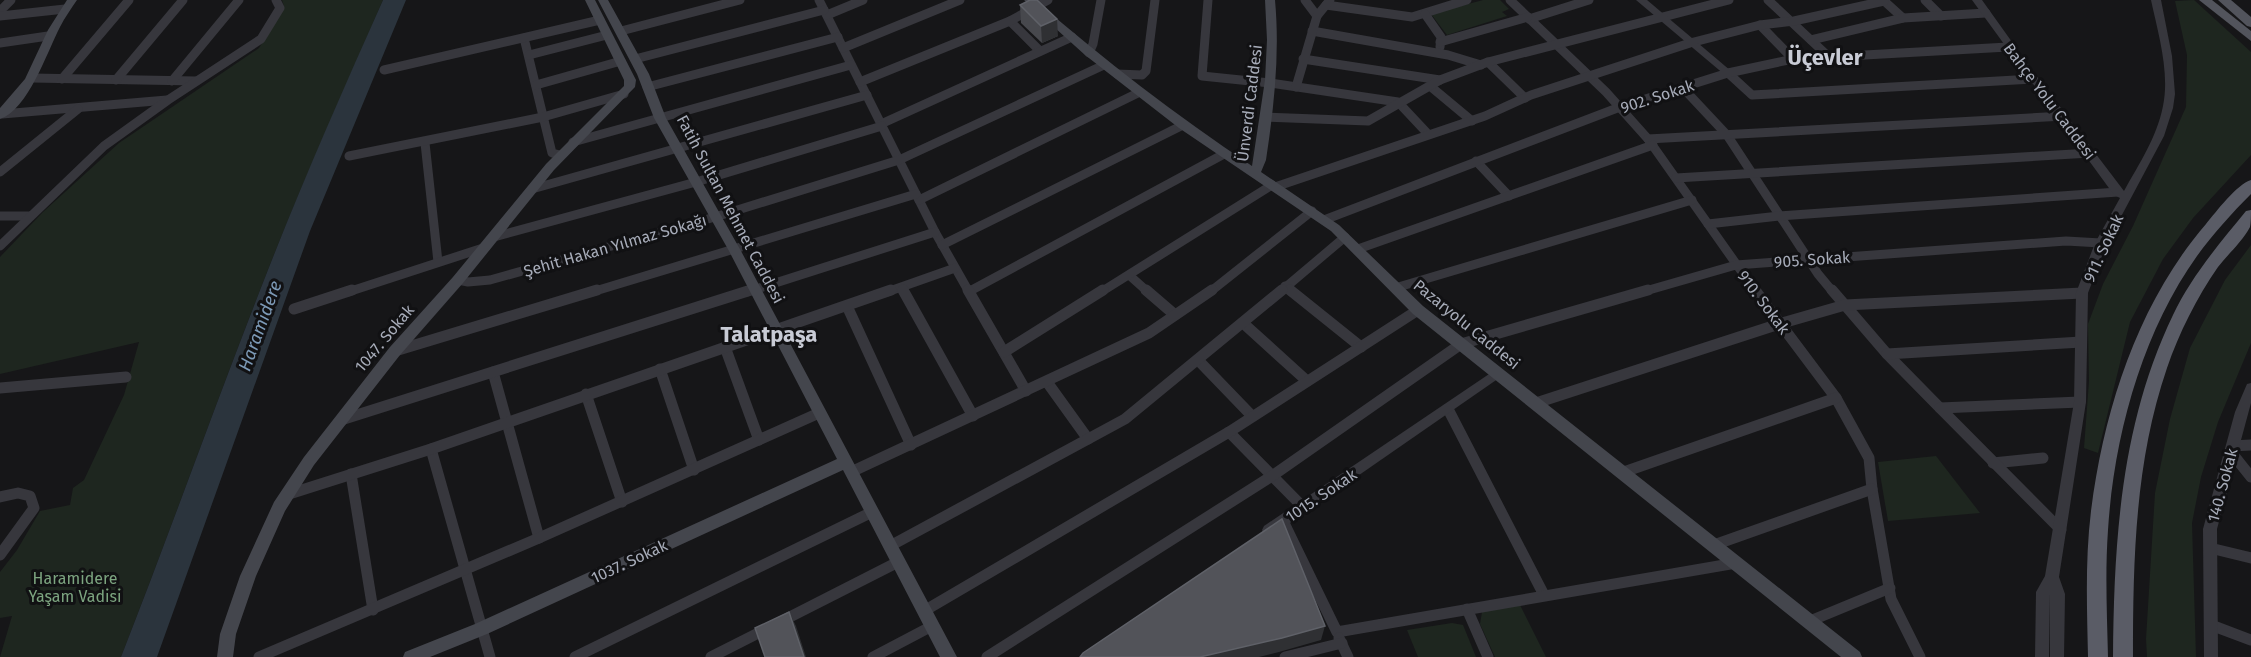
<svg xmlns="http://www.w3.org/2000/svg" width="2251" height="657" font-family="'Fira Sans',sans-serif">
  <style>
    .green { fill: #1e261f }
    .water { fill: #2b343d }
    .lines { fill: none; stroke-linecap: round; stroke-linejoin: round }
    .minor-far1 { stroke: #37373d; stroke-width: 9 }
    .minor { stroke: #37373d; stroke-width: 11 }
    .tertiary { fill: #37373d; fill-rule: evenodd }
    .secondary { fill: #44464d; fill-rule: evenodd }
    .primary { fill: #52545c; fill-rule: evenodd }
    .trunk { fill: #5a5c66; fill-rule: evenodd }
    .wall { fill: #47484d }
    .shaded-wall { fill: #2f3033 }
    .building { fill: #525359; stroke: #5f6168; stroke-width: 1.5 }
    .labels { text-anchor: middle; stroke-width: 6; stroke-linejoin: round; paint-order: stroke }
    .street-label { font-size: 16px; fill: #a7acb9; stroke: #111113 }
    .park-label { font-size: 16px; fill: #7da580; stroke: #111113 }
    .water-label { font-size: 18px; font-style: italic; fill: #7c99b6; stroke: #111113 }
    .district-label { font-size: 22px; font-weight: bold; fill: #c8cbd5; stroke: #111113 }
  </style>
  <rect width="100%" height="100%" fill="#161618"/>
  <g class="green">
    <path d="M282,0h101c-40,93 -82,185 -119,280 -49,125 -94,252 -143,377h-121l12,-41 -12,2v-46l17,-22 23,-39 30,-6 3,-17 11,-8 40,-85 15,-53 -139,32v-117l43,-45 76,-69 140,-95 25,-42z"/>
    <polygon points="1483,0 1500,0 1509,9 1502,12 1507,16 1447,35 1431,14"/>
    <polygon points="2194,0 2251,52 2251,155 2193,218 2163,259 2130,322 2098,453 2084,448 2089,381 2088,324 2103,284 2133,226 2186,107 2187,55 2175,1"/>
    <polygon points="2251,245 2251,343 2218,422 2201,477 2192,523 2196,657 2147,657 2146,639 2155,493 2170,419 2190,348 2225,280"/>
    <polygon points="1936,456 1980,513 1888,521 1878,462"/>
    <polygon points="1519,603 1546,657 1495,657 1480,624 1482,612"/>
    <polygon points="1452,623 1463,625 1476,657 1418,657 1407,630"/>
  </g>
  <path class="water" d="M383,0h23l-96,231 -153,426h-36c49,-125 94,-252 143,-377 37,-95 78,-188 119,-280z"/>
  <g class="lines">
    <g class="minor-far1">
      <polyline points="819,0 935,232 969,292"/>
      <polyline points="1208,0 1202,76 1270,83 1398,102 1428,134"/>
      <polyline points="1305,0 1317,16"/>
      <polyline points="1510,0 1606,92 1648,139 1756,292"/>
      <polyline points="1768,0 1829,57"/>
      <polyline points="1883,0 1903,18"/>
      <polyline points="1925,0 1941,16"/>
      <polyline points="1326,5 1412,17 1467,0"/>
      <polyline points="0,11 11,0"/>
      <polyline points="1425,14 1441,37 1440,47"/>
      <polyline points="827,15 863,0"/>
      <polyline points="0,16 65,9"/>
      <polyline points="1529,19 1589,0"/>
      <polyline points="1010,21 1040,51"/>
      <polyline points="1760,25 1793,59"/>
      <polyline points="621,31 740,0"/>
      <polyline points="1312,31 1448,55 1481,65"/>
      <polyline points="524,38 552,153 560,155"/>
      <polyline points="1811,40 1903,18 1986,13"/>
      <polyline points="1440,42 1528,17"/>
      <polyline points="0,43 48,36"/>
      <polyline points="843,48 960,0"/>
      <polyline points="1089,53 1093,44 1101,0"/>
      <polyline points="529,55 607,35"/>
      <polyline points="635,59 824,10"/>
      <polyline points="1303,59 1440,80"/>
      <polyline points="1488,62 1525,98"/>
      <polyline points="384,70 600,20"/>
      <polyline points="1728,73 1752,95 2033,79"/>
      <polyline points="1117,74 1142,75 1146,71 1155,0"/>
      <polyline points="32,78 196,81"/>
      <polyline points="62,79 129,0"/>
      <polyline points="116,80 183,0"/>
      <polyline points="172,81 239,0"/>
      <polyline points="860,82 1010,21 1048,0"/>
      <polyline points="536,85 621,61"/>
      <polyline points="1430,86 1472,121"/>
      <polyline points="647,87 838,37"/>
      <polyline points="1296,87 1317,16 1330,0"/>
      <polyline points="1682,87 1727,135 1818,274 1833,292"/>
      <polyline points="2,114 167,100"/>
      <polyline points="1265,117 1368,121 1440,80 1488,62 1729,0"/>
      <polyline points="881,124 1072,37"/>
      <polyline points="1648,139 2064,116"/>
      <polyline points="573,142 851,65"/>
      <polyline points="425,143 438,262"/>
      <polyline points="349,156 543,117 624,94"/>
      <polyline points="1476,161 1509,196"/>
      <polyline points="0,172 78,109"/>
      <polyline points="1676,178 2090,153"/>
      <polyline points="1275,187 1485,116 1531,95 1690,43 1760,25 1794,21 1884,1"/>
      <polyline points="532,189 867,95"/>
      <polyline points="919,200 1140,92"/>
      <polyline points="0,216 30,216"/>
      <polyline points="1324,220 1620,107 1728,73 1793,59 2008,47"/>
      <polyline points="1708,224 1779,216 2118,192"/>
      <polyline points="494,237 696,182 882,126"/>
      <polyline points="942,245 1183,125"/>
      <polyline points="0,246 104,146 168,100 261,39 280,8 276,0"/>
      <polyline points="1358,249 1653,145"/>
      <polyline points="1129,275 1148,292"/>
      <polyline points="458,280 468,282 490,280 715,217 899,160 1104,65"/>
      <polyline points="1285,286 1292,292"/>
      <polyline points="902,288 904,292"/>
      <polyline points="1395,288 1692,200"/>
      <polyline points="970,291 1224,154"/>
      <polyline points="348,292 486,247"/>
      <polyline points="592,292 916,194"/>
      <polyline points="747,292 935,232"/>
      <polyline points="887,292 955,268"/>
      <polyline points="1101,292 1272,185"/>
      <polyline points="1210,292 1312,211"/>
      <polyline points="1280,292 1345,237"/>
      <polyline points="1642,292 1736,265 2066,241 2101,243"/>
    </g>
    <g class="minor">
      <polyline points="903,290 973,416"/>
      <polyline points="968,290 1026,391"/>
      <polyline points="1146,290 1175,315"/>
      <polyline points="1290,290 1361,347"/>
      <polyline points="1755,290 1836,398 1869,458 1872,489 1891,599 1920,657"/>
      <polyline points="1832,290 1887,354 1940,408"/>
      <polyline points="847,306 911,445"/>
      <polyline points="294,309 352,290"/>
      <polyline points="1243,323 1307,381"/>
      <polyline points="725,347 759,440"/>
      <polyline points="395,351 597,290"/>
      <polyline points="1004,352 1103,290"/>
      <polyline points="1887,354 2081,342"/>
      <polyline points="1198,360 1252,416"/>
      <polyline points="660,369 694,470"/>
      <polyline points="493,372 539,538"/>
      <polyline points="1047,382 1088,439"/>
      <polyline points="0,388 126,377"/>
      <polyline points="586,394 622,502"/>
      <polyline points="1536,403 1779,324 1845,305 2082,293"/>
      <polyline points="1448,409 1544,595"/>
      <polyline points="341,420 751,290"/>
      <polyline points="1229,432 1303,507"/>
      <polyline points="2232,446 2251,445"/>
      <polyline points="431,449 490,657"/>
      <polyline points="2231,452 2251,477"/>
      <polyline points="1993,463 2043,458"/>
      <polyline points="851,472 1149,333 1212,290"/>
      <polyline points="1621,473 1836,398"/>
      <polyline points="351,474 373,610"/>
      <polyline points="286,495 431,449 891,290"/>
      <polyline points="0,497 18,493 30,496 34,508 0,555"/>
      <polyline points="1283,521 1337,632 1736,563"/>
      <polyline points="2061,530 1940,408 2080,402"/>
      <polyline points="1714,545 1872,489"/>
      <polyline points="890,546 1125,419 1282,290"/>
      <polyline points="2210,548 2251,558"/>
      <polyline points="1467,609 1488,657"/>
      <polyline points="924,611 1229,432 1418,310"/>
      <polyline points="1810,621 1890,588"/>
      <polyline points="2211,625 2251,640"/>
      <polyline points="1339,638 1348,657"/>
      <polyline points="259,657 539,538 819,413"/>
      <polyline points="575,657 872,512"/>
      <polyline points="711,657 898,562"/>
      <polyline points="873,657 932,626"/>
      <polyline points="987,657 1272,476 1461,344 1648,290"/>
      <polyline points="1285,657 1342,643"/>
    </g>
    <g class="tertiary">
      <polygon points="1636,0 1647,0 1731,71 1731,75 1725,75"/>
      <path d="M1972,0h10l50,70 92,121c15,-27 33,-54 39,-85 7,-34 -5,-73 -12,-106h10l11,56 3,38 -2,14 -9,28 -57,107 -19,50 -2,109 -27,175 6,17 -1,63h-14v-64l-1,64h-14l1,-65 9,-16 29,-174 2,-109 19,-50 25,-45 -6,-3z"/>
      <polygon points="1498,368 1502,370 1504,373 1502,376 1274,534 1269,536 1264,534 1262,530 1264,526"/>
      <polygon points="2251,383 2251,403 2217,529 2218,657 2204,657 2203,529 2235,412 2247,384"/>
    </g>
    <g class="secondary">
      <path d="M67,0h10c-6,9 -12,17 -17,27 -13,25 -32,83 -60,92v-11l25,-29 23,-49z"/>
      <polygon points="585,0 595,0 636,80 635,87 554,170 463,283 400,355 314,465 285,511 256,576 236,634 233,657 217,657 220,634 240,576 274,502 304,457 390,347 453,277 546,164 624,86 624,80"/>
      <polygon points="598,0 608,0 649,74 666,118 741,251 957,657 940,657 843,470 487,634 430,657 403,657 405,652 475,624 837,459 729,251 654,118 637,74"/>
      <path d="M1024,0h11c69,60 141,115 217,166l13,-86 2,-40 -2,-40h10c5,54 -1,107 -9,160l-5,12 78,53 84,81 437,346 2,5h-21l-428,-343 -82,-83 -152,-103 -94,-73z"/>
    </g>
    <g class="primary">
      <polygon points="2199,0 2212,0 2251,31 2251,41"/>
      <polygon points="2218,0 2231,0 2251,17 2251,27 2247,26"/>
    </g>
    <g class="trunk">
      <path d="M2251,180v14c-19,19 -38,40 -54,62 -55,77 -83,180 -89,274 -3,42 -1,85 0,127h-20c-1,-48 -3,-97 3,-146 13,-102 47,-208 115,-287 10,-12 31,-40 45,-44z"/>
      <path d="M2251,210c0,5 0,13 -1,17 -8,15 -22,27 -32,40 -21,30 -39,66 -51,101 -32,93 -34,192 -34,289h-20c1,-118 8,-234 60,-342 18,-38 46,-71 73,-104z"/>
    </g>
  </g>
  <polygon class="wall" points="1020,5 1058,36 1042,43 1021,23"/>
  <g class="shaded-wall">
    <polygon points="1057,19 1058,36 1042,43 1041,26"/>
    <polygon points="789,612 796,626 806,657 804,657"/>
    <polygon points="1325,626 1321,640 1279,652 1259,657 1200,657"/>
  </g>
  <g class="building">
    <polygon points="1030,0 1037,0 1057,19 1041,26 1020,5"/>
    <polygon points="1282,519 1325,626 1282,638 1200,657 1080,657 1083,653"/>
    <polygon points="789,612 804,657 765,657 755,628"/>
  </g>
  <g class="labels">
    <g class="street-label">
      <text transform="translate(1657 96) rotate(-18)" y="6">902. Sokak</text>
      <text transform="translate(2050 101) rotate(53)" y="6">Bahçe Yolu Caddesi</text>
      <text transform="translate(1249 103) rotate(-83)" y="6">Ünverdi Caddesi</text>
      <text transform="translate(731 209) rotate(62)" y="6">Fatih Sultan Mehmet Caddesi</text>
      <text transform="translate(615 245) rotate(-16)" y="6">Şehit Hakan Yılmaz Sokağı</text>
      <text transform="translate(2103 248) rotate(-65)" y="6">911. Sokak</text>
      <text transform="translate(1812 259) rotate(-4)" y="6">905. Sokak</text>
      <text transform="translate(1764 302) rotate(53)" y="6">910. Sokak</text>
      <text transform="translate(1467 324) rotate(39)" y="6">Pazaryolu Caddesi</text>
      <text transform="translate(384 338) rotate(-50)" y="6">1047. Sokak</text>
      <text transform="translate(2222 485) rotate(-75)" y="6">140. Sokak</text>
      <text transform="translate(1321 495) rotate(-34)" y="6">1015. Sokak</text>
      <text transform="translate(629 561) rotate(-25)" y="6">1037. Sokak</text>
    </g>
    <g class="park-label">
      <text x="75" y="584">Haramidere<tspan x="75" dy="18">Yaşam Vadisi</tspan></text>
    </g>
    <g class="water-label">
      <text transform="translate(260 326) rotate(-70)" y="6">Haramidere</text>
    </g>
    <g class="district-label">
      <text x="1825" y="65">Üçevler</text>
      <text x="769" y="342">Talatpaşa</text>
    </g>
  </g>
</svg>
